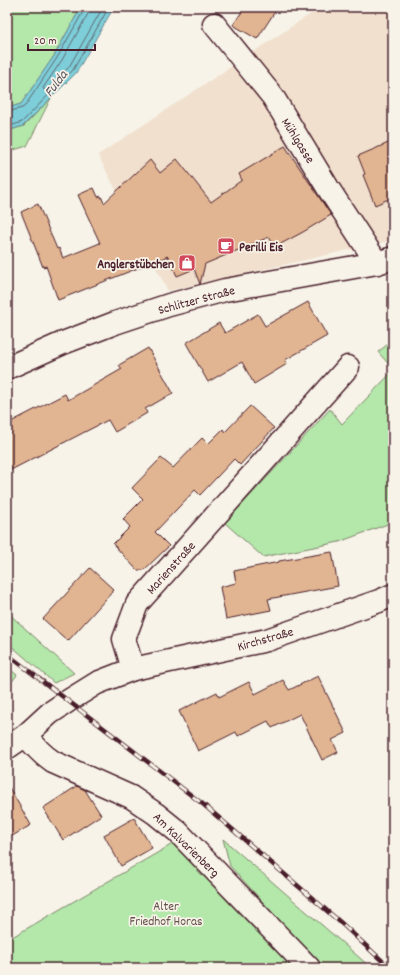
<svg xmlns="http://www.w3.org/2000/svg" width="400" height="975" font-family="Dekko,sans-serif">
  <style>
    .built { fill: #f1e0ce }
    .green { fill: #b3e8aa; stroke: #7e846a }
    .water { fill: #7dced8; stroke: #698893 }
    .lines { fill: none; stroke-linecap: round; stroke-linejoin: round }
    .shore { stroke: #5e6570; stroke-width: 1 }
    .building { fill: #e2b592; stroke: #4a1f2b }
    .minor-casing { stroke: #4a1f2b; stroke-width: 25 }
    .secondary-casing { stroke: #4a1f2b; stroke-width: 25 }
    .minor { stroke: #f7f3e8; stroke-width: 22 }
    .secondary { stroke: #f7f3e8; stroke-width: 22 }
    .rail-casing { stroke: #4a1f2b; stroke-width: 4.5 }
    .rail { stroke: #f7f3e8; stroke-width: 3; stroke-dasharray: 9; stroke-linecap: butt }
    .labels { text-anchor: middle; stroke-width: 3.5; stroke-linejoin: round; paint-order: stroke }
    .street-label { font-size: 13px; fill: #4a1f2b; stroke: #f7f3e8 }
    .poi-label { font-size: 13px; font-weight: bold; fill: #4a1f2b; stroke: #f7f3e8; text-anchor: start }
    .park-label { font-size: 13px; fill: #64514b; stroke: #f7f3e8 }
    .water-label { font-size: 14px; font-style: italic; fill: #59545f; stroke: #f7f3e8 }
  </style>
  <rect width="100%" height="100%" fill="#f7f3e8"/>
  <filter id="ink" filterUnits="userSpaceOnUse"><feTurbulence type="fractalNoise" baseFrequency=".025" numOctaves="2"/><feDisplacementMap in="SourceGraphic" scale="8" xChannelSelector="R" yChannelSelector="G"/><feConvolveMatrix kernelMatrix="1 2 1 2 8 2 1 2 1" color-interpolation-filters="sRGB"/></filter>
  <g filter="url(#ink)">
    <polygon class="built" points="321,7 393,7 393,240 168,291 98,155"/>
    <g class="green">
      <polygon points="7,7 81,7 54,56 21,104 7,108"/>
      <polygon points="51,98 27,146 7,152 7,131 24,126"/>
      <polygon points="393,340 393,369 378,352"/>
      <polygon points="393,371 393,522 339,542 263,557 225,523 330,409 342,424"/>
      <polygon points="7,612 74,673 54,683 7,642"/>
      <polygon points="7,667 17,675 8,687 7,687"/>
      <polygon points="223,839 369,966 371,968 323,968 230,866"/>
      <polygon points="176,842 297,968 7,968 7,940"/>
    </g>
    <polygon class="water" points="81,7 114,7 76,73 23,126 7,131 7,108 21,104 54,56"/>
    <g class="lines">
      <g class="shore">
        <polyline points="90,7 89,12 62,60 43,88 44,90 46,90 69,67 103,7"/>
        <polyline points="7,112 22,108 25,106 57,58 84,10 84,7"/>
        <polyline points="7,127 22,122 73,70 109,7"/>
      </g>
    </g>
    <g class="building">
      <polygon points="245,7 278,7 257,39 233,25"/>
      <polygon points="393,141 393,197 375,205 363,175 365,174 358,156"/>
      <polygon points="285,146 331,215 303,232 275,247 269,237 205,264 200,284 194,269 177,276 168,256 58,300 46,266 43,267 21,212 38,204 57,249 59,248 63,258 100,243 78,195 94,188 98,197 101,196 104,203 150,160 160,173 177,159 211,202 242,180 239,174"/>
      <polygon points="308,302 327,336 285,360 287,364 254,384 242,362 208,382 186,343 219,323 225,333 258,314 265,326"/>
      <polygon points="148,348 173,393 145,409 147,413 115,432 108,420 7,472 7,424 65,394 68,400 122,369 119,365"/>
      <polygon points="250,406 274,428 240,465 234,459 200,495 195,490 155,532 169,546 144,570 137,570 113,544 130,527 123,519 143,499 132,488 161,458 173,468 202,438 208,444 223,429 225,432"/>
      <polygon points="332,552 338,586 268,599 271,610 226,619 220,587 236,583 234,571 279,562 279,561"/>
      <polygon points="90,568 114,590 68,641 43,619"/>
      <polygon points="318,676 346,733 332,740 338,752 322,760 300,714 272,728 268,721 238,736 236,732 198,751 179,711 217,692 219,697 249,682 255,694 283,680 289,690"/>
      <polygon points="7,784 31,825 7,839"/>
      <polygon points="77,786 85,790 101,815 63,840 43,808"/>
      <polygon points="134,818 152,848 121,866 104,835"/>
    </g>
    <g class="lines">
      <g class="minor-casing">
        <g id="minor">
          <polyline points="214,24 273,97 328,188 377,263"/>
          <polyline points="133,669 124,639 137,604 348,367"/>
          <path d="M26,735c8,11 15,19 27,27l78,35 25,17 21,17 132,137"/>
          <polyline points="7,748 26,735 50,713 68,701 97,683 133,669 267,640 379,601 393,595"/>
        </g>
      </g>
      <g class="secondary-casing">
        <polyline id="secondary" points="7,368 63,343 115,323 169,305 225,290 377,263 393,258"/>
      </g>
      <use href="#minor" class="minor"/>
      <use href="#secondary" class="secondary"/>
      <g class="rail-casing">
        <polyline id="rail" points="7,654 204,805 340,922 390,968"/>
      </g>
      <use href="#rail" class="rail"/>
    </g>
  </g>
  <defs>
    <g id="cafe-square" transform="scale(0.9)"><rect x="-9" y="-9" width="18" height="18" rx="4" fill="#d1495b" stroke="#f7f3e8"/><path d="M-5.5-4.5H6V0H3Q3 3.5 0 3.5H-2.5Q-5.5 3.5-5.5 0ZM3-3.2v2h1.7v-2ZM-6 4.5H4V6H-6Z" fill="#fff"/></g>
    <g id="shop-square" transform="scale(0.9)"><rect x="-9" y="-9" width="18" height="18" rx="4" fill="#d1495b" stroke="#f7f3e8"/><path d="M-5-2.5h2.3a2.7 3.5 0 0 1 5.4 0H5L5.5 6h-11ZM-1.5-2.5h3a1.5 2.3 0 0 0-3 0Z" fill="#fff"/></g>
  </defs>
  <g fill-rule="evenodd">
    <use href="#cafe-square" x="226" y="246"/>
    <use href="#shop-square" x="187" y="263"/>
  </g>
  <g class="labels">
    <g class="street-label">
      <text transform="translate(299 140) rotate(58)" y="5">Mühlgasse</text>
      <text transform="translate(196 299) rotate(-15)" y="5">Schlitzer Straße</text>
      <text transform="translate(170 567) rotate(-48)" y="5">Marienstraße</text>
      <text transform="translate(265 638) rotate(-16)" y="5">Kirchstraße</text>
      <text transform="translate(187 844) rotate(44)" y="5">Am Kalvarienberg</text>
    </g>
    <g class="poi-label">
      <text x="239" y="251">Perilli Eis</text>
      <text x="174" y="268" text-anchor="end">Anglerstübchen</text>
    </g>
    <g class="park-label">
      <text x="166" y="910">Alter<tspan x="166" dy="15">Friedhof Horas</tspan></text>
    </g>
    <g class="water-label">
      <text transform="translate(55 83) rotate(-53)" y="5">Fulda</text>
    </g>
  </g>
  <rect width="400" height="975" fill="none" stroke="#f7f3e8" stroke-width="24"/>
  <rect x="12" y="12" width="376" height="951" fill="none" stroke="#4a1f2b" stroke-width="1.5" filter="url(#ink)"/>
  <path d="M28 44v6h67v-6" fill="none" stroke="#4a1f2b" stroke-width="2"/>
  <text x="34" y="44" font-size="12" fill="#4a1f2b" stroke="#f7f3e8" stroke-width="3" paint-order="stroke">20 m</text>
</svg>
